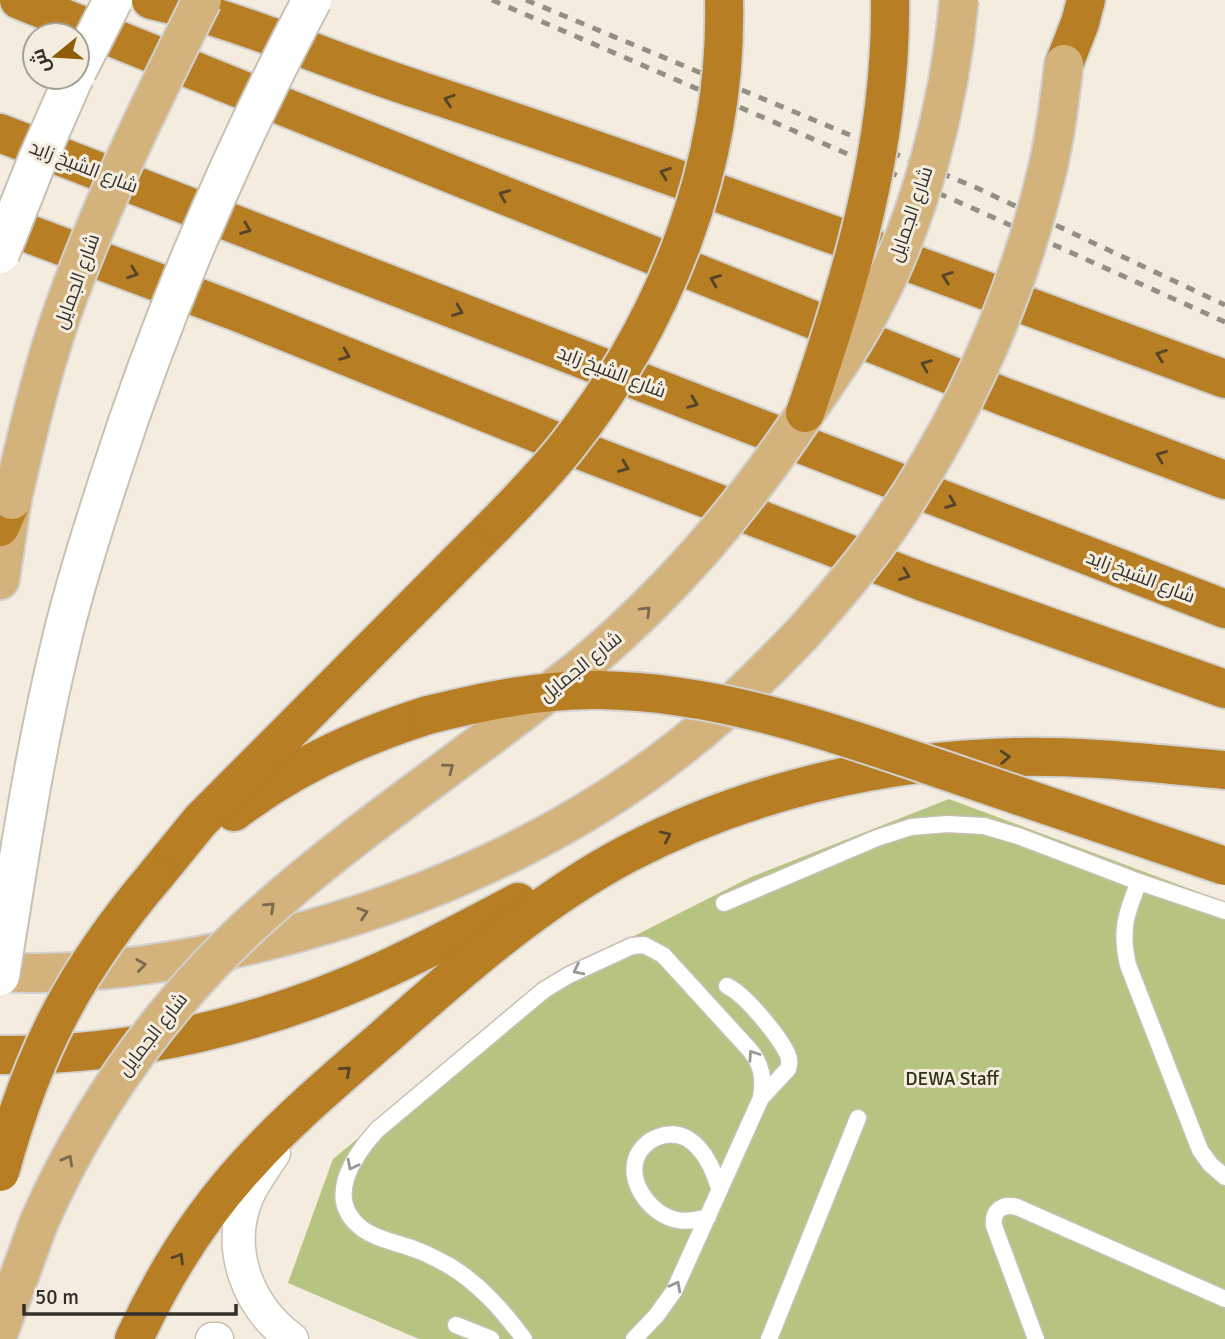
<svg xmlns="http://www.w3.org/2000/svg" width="1225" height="1339" font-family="Signika,Cairo,sans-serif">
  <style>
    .green { fill: #b6c381 }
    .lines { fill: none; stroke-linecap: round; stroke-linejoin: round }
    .service-casing { stroke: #c7c0b3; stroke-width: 19 }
    .minor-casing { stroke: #c7c0b3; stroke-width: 35 }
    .primary-casing { stroke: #d2d1d0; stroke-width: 42 }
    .motorway-casing { stroke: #d2d1d0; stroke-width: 42 }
    .service { stroke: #fff; stroke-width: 16 }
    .minor { stroke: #fff; stroke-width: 32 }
    .primary { stroke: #d4b27c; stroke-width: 38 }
    .motorway { stroke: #b87e24; stroke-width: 38 }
    .rail { stroke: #948f85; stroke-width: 5; stroke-dasharray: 9 9; stroke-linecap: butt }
    .tertiary-bridge-casing { stroke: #c7c0b3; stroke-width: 42; stroke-linecap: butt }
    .primary-bridge-casing { stroke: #d2d1d0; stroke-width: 42; stroke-linecap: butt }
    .motorway-bridge-casing { stroke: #d2d1d0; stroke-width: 42; stroke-linecap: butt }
    .tertiary-bridge { stroke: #fff; stroke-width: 38 }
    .primary-bridge { stroke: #d4b27c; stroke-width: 38 }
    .motorway-bridge { stroke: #b87e24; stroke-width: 38 }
    .oneway { stroke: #544428 }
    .oneway2 { stroke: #7b6a4f }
    .oneway3 { stroke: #989894 }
    .labels { text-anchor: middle; stroke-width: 6; stroke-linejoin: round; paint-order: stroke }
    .street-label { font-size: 19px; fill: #32302a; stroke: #f4eddf }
    .park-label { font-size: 19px; fill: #2e3311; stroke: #f4eddf }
  </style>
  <rect width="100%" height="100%" fill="#f4eddf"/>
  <polygon class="green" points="949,799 1225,902 1225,1339 419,1339 288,1283 333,1159 551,978 751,877"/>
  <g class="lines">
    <g class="service-casing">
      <g id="service">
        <path d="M1139,882c-13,31 -19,49 -11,83l72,185 10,14 15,13"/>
        <polyline points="724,903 877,838 911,827 947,824 984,826 1018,836 1139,882 1225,911"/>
        <path d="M727,986c18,8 51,49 60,67 3,6 3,10 1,16l-27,29"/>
        <path d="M708,1217c-10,3 -20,5 -31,3 -25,-5 -49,-35 -41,-61 3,-10 13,-19 22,-22 34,-13 53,24 61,51"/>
        <polyline points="456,1325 491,1339"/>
        <path d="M524,1339c-21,-28 -45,-56 -76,-74 -11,-6 -22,-12 -34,-16 -15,-6 -36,-9 -50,-19 -41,-29 -12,-72 13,-100l167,-140 25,-15 63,-29 12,-1 19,10 86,94c13,15 15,29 12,49l-87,193 -18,25 -22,23"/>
        <polyline points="769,1339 858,1118"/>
        <path d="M1036,1339l-42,-113c-2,-15 8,-23 23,-19l208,92"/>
      </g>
    </g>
    <g class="minor-casing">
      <g id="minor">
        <path d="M274,1153c-9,14 -19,27 -26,42 -23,53 -1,111 44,144"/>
        <polyline points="212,1339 217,1339"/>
      </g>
    </g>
    <g class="primary-casing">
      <g id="primary">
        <polyline points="0,580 12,500"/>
        <path d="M0,972c88,5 177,-9 262,-30 166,-41 326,-112 456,-226 29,-26 56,-53 83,-81"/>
        <polyline points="0,1329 39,1222"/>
      </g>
    </g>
    <g class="motorway-casing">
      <g id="motorway">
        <polyline points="19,0 1005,397 1225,480"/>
        <path d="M151,0c94,21 180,62 271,91 270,89 536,190 803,288"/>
        <polyline points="1064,64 1080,23 1086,0"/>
        <polyline points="0,133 1225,609"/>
        <polyline points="0,223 234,311 561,443 923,582 1225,689"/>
        <polyline points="0,527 12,500"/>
        <path d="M234,812c59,-45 124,-75 194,-97"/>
        <polyline points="156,875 200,821 496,524"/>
        <path d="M0,1055c133,1 265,-30 386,-86 45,-21 89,-44 132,-67"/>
        <path d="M134,1339c29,-63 68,-125 115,-176 40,-44 86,-83 131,-122 77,-68 155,-138 247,-187 118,-62 254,-94 387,-97 70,-2 141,7 211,13"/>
      </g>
    </g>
    <use href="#service" class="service"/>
    <use href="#minor" class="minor"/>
    <use href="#primary" class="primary"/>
    <use href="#motorway" class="motorway"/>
    <g class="rail">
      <polyline points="492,0 970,207 1225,322"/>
      <polyline points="526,0 977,188 1225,305"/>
    </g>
    <g class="tertiary-bridge-casing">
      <g id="tertiary-bridge">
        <polyline points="77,71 113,0"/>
        <polyline points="0,254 37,161 74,77"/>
        <path d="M0,976c18,-112 34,-223 61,-333 13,-56 31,-112 49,-167 53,-165 121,-323 202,-476"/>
      </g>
    </g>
    <g class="primary-bridge-casing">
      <g id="primary-bridge">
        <path d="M12,500c15,-65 30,-131 53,-195 38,-105 87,-205 137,-305"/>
        <path d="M801,635c26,-29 52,-59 75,-90 79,-110 137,-235 169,-366 10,-38 14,-77 19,-115"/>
        <path d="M39,1222c55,-124 135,-232 238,-321 77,-67 163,-126 244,-188 23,-18 47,-34 69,-53 81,-69 144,-143 204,-230 26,-39 55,-78 77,-120 49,-90 79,-208 88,-310"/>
      </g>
    </g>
    <g class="motorway-bridge-casing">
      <g id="motorway-bridge">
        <path d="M805,413c46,-133 87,-270 85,-413"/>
        <path d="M496,524c24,-25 49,-50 71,-78 100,-126 161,-284 157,-446"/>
        <path d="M428,715c56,-14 114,-26 172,-25 117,2 225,40 334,77 97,33 194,66 291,99"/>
        <path d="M0,1172c33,-121 75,-202 156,-297"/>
      </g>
    </g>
    <use href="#tertiary-bridge" class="tertiary-bridge"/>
    <use href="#primary-bridge" class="primary-bridge"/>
    <use href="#motorway-bridge" class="motorway-bridge"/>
  </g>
  <defs><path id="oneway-chevron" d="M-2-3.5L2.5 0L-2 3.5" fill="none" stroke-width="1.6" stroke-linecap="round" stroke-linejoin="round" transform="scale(1.75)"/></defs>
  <g class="oneway">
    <use href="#oneway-chevron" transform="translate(449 100) rotate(-162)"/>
    <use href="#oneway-chevron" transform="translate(665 173) rotate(-160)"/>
    <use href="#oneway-chevron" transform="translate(504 195) rotate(-158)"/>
    <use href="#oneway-chevron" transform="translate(246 229) rotate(21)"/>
    <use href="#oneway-chevron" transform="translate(133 273) rotate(20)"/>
    <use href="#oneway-chevron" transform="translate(947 277) rotate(-160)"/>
    <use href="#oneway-chevron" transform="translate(715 280) rotate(-158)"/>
    <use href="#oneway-chevron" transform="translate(458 311) rotate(21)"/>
    <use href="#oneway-chevron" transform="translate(345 355) rotate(22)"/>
    <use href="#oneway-chevron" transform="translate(1161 355) rotate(-160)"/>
    <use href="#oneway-chevron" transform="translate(926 365) rotate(-158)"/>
    <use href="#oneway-chevron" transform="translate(693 403) rotate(21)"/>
    <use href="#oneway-chevron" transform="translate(1161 456) rotate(-159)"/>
    <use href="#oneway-chevron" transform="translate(624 467) rotate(21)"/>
    <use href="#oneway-chevron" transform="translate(951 503) rotate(21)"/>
    <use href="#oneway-chevron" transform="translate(905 575) rotate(21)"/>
    <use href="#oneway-chevron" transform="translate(1005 757) rotate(-3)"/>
    <use href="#oneway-chevron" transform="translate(666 836) rotate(-25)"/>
    <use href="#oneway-chevron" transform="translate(346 1071) rotate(-41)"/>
    <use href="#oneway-chevron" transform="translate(179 1258) rotate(-58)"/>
  </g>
  <g class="oneway2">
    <use href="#oneway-chevron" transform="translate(646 611) rotate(-45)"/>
    <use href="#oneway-chevron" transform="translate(449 768) rotate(-37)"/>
    <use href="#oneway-chevron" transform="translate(270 907) rotate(-43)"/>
    <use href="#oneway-chevron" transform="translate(363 913) rotate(-18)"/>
    <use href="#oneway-chevron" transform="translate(141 965) rotate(-8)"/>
    <use href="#oneway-chevron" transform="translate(68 1160) rotate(-61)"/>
  </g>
  <g class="oneway3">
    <use href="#oneway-chevron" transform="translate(578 970) rotate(154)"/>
    <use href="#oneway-chevron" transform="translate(753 1055) rotate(-124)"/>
    <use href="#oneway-chevron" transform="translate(352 1165) rotate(117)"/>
    <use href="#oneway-chevron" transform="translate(676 1286) rotate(-62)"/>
  </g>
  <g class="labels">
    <g class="street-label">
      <text transform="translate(84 166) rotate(21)" y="7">شارع الشيخ زايد</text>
      <text transform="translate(910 214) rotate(-71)" y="7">شارع الجمايل</text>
      <text transform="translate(76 281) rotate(-70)" y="7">شارع الجمايل</text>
      <text transform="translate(612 371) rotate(21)" y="7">شارع الشيخ زايد</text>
      <text transform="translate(1141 576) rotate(21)" y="7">شارع الشيخ زايد</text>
      <text transform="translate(580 666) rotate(-39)" y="7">شارع الجمايل</text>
      <text transform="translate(152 1034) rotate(-52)" y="7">شارع الجمايل</text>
    </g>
    <g class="park-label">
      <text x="952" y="1085">DEWA Staff</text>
    </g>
  </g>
  <g transform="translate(56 56) rotate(252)"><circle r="33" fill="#f4eddf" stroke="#a6a197" stroke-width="2"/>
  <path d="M0-5L12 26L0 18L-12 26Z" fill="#8f5e09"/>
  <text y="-10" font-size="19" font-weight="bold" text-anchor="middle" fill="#32302a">ش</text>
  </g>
  <path d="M24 1304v10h212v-10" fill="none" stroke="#32302a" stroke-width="3.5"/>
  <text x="35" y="1304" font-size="21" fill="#32302a" stroke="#f4eddf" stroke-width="5" paint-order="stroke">50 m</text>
</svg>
